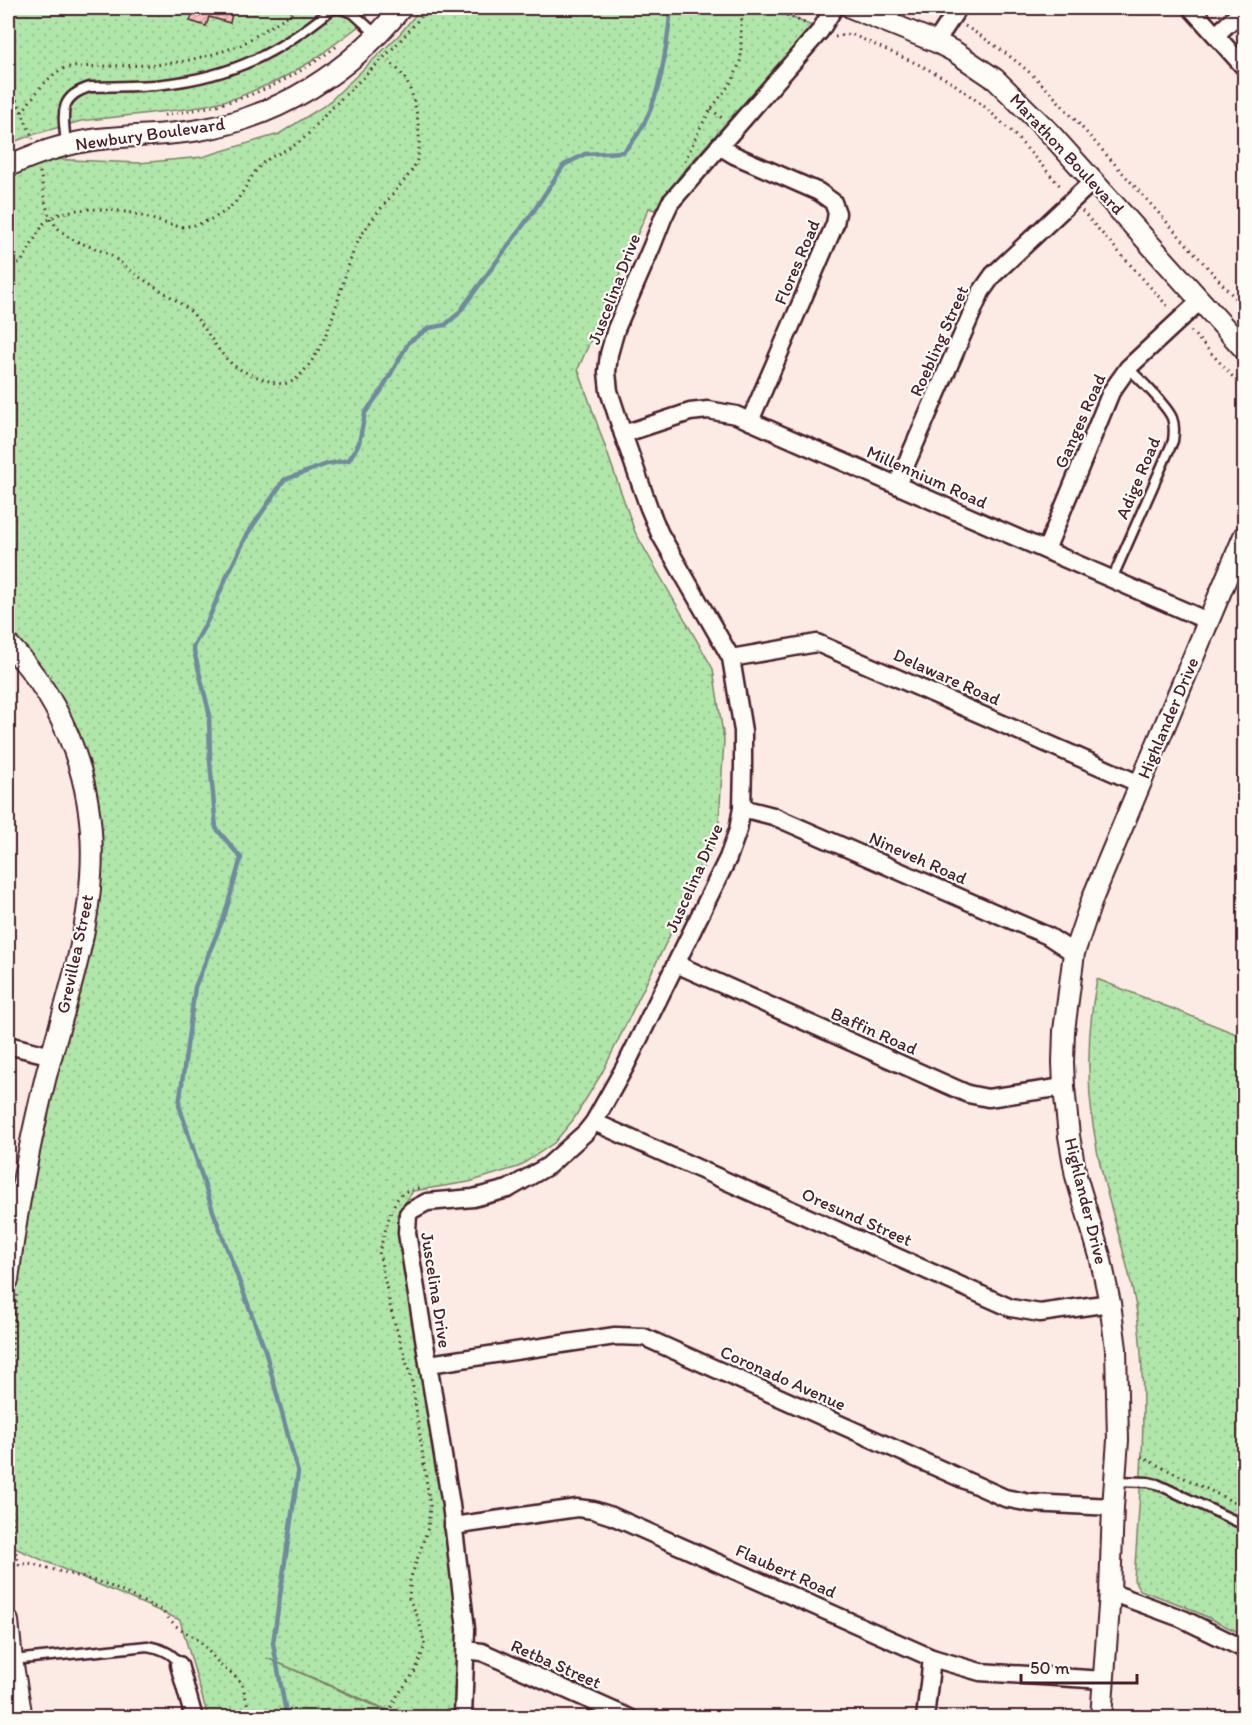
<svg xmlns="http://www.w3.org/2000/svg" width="1252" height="1725" font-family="Itim,sans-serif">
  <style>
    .park { fill: url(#park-dots); stroke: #7d826a; stroke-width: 1.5 }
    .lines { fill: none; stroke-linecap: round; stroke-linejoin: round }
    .stream { stroke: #708a9e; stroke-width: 4.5 }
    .building { fill: url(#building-hatch); stroke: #4a1f2b; stroke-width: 1.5 }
    .service-casing { stroke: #4a1f2b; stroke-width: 13 }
    .minor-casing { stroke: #4a1f2b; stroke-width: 21 }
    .tertiary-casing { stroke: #4a1f2b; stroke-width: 24 }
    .path { stroke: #4a1f2b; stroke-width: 3; stroke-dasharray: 1.5 4.5; stroke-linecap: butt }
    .service { stroke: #fdfcf7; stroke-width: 8 }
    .minor { stroke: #fdfcf7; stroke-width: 16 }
    .tertiary { stroke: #fdfcf7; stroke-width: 20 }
    .labels { text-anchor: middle; stroke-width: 4.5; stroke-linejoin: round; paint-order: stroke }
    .street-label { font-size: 18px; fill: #4a1f2b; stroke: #fdfcf7 }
  </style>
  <defs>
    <pattern id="park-dots" width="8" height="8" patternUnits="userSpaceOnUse" patternTransform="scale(1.5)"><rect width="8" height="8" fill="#b0e6a9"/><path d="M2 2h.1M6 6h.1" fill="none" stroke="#99c592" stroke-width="1.8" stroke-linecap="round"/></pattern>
    <pattern id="building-hatch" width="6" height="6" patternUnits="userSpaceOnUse" patternTransform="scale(1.5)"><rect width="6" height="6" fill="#fbbfbc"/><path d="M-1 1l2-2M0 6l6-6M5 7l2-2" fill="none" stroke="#d9a4a2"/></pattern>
  </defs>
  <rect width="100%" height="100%" fill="#fceae5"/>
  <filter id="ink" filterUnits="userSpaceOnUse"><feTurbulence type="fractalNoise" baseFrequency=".0167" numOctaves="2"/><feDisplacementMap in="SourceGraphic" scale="12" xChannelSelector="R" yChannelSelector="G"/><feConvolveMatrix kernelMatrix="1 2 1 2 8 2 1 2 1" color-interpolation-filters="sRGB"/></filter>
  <g filter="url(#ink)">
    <g class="park">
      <polygon points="8,8 373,8 363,23 312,61 279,80 236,98 194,108 81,121 35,134 8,144"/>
      <polygon points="421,8 770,8 812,26 681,174 655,210 649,208 578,369 635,532 713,669 724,740 718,837 602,1073 573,1120 554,1143 518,1167 469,1182 413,1191 397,1215 434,1433 458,1634 453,1717 404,1717 267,1658 399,1717 208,1717 180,1620 8,1545 8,1304 23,1190 85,950 87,775 8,638 8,175 49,159 139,163 202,157 279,134 327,104 399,35"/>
      <path d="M1097,979l147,58v598l-60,-29 -44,-16 -6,-10c6,-89 15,-178 3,-267 -7,-45 -22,-88 -33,-132 -17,-66 -20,-135 -7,-202z"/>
    </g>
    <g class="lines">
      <path class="stream" d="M287,1718l-14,-75 25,-170 -33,-123 -52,-139 -34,-106 16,-118 30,-73 16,-56 -25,-30 -6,-67 -1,-49 -16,-65 16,-29 17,-40 22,-45 36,-53 43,-16 22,-4 10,-17 6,-30 16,-22 28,-49 20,-14 16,-3 13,-11 75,-102 31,-47 21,-11 38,-2c36,-34 43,-98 48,-144"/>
    </g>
    <polygon class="building" points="189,8 233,8 230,23 209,17 206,26 190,21 193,13 188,11"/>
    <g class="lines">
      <g class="service-casing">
        <g id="service">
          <path d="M66,145c-2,-28 -10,-48 24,-58 24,-1 50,0 74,-3 69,-8 114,-31 167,-74l7,-2 15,5 24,22"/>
          <path d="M1112,579l61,-138c1,-8 2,-15 -1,-23 -5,-12 -34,-41 -44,-50"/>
          <polyline points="1115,1481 1148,1482 1157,1484 1244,1525"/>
          <path d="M13,1660l134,-14c12,2 27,6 32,19"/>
        </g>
      </g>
      <g class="minor-casing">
        <g id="minor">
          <polyline points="1191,8 1244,67"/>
          <polyline points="1216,35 1244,9"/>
          <polyline points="936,42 958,8"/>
          <polyline points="719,146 734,155 819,192 833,202 837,213 835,224 750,421"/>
          <polyline points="623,434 690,412 708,410 736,415 1210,622"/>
          <polyline points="897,485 981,292 993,275 1093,181"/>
          <polyline points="1046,550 1111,392 1128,368 1201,300"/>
          <polyline points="731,658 817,643 1140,784"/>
          <polyline points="742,808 773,816 1048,936 1074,953"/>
          <polyline points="676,964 968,1094 988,1098 1064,1087"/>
          <polyline points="8,1045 52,1056"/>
          <polyline points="594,1122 1011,1308 1040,1313 1110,1303"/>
          <polyline points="429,1364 615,1336 644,1337 1005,1498 1030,1503 1113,1507"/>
          <polyline points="453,1526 577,1508 593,1510 612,1516 932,1658 980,1672 1104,1680"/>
          <polyline points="1110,1592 1183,1619 1244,1649"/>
          <polyline points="466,1650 482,1652 630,1718"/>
          <polyline points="179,1665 194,1718"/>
          <polyline points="463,1718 466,1629 451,1505 407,1233 408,1214 412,1210 427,1202 473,1198 508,1189 548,1166 586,1132 594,1122 626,1065 728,858 738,830 742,808 743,766 743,731 731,658 660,534 649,508 623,434 609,391 607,372 609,354 616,329 652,246 663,218 670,203 820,31 834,8"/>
          <polyline points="925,1718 932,1658"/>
        </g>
      </g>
      <g class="tertiary-casing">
        <g id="tertiary">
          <polyline points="852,8 936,42 955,52 995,79 1048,131 1244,349"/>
          <path d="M8,166c29,-13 59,-23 91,-27 34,-4 67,-3 100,-9 80,-13 152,-59 202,-122"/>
          <path d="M8,644c60,62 89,146 83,232 -4,69 -29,137 -46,204 -16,66 -29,133 -37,200"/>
          <polyline points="8,1621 12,1660 22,1718"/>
          <polyline points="1101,1718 1110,1592 1113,1507 1118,1440 1116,1349 1110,1303 1100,1256 1076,1176 1069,1136 1064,1087 1063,1062 1064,1031 1074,953 1093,897 1244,536"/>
        </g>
      </g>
      <g class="path">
        <polyline points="770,8 807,24"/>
        <polyline points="926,8 938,13"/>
        <path d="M965,26c31,19 60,40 85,66l194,216"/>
        <polyline points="835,37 851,34 922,66 953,83 985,107 1011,131 1062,188"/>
        <polyline points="8,91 17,101 33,139"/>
        <polyline points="711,109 723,119"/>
        <path d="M22,112c13,-17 25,-37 45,-45l89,-2 29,-4 29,-7 27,-9 59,-37"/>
        <path d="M164,115c70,-10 116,-26 173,-69"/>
        <polyline points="685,161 699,130 711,109 733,80 741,59 741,21 746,8"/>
        <path d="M40,172c4,18 4,42 17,55 13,16 34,18 51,27 12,7 22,17 33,24 17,11 34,20 49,33 17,16 25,39 42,53 9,7 19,11 29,14 9,4 21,8 30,4 7,-3 12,-10 17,-16 25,-33 30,-74 45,-113 8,-22 25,-41 40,-59 9,-12 22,-23 25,-38 4,-22 -2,-60 -14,-79 -5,-7 -13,-14 -18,-20"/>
        <polyline points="1082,211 1170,309"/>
        <path d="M8,271l14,-10 22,-38c20,-18 62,-15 87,-10 17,4 33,11 50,14 21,-1 47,-13 59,-31 8,-12 13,-24 24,-34 12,-9 28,-13 40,-24 10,-9 18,-21 28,-30 32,-33 68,-62 95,-100"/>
        <polyline points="1191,331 1244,389"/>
        <path d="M394,1205c5,-11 13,-16 25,-17"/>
        <polyline points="17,1295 13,1334 9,1410 9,1474 14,1545 19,1565 29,1563 106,1584 161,1610 176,1626 200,1641 222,1667 231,1673 242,1683 251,1718"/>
        <polyline points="1141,1457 1244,1507"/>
        <polyline points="8,1546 14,1545"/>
        <polyline points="386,1718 397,1696 416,1670 425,1645 418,1617 409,1599 410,1580 428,1528 430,1506 412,1381 391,1310 379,1252 391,1211"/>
      </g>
      <use href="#service" class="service"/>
      <use href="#minor" class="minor"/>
      <use href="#tertiary" class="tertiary"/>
    </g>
  </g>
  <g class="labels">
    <g class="street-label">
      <text transform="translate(150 134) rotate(-8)" y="6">Newbury Boulevard</text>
      <text transform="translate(1067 154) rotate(47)" y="6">Marathon Boulevard</text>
      <text transform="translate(797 262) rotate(-67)" y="6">Flores Road</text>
      <text transform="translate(614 289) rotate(-69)" y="6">Juscelina Drive</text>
      <text transform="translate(939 341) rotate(-66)" y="6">Roebling Street</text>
      <text transform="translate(1080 421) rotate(-66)" y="6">Ganges Road</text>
      <text transform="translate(927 477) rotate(24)" y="6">Millennium Road</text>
      <text transform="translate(1138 478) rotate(-67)" y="6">Adige Road</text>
      <text transform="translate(947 677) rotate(24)" y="6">Delaware Road</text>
      <text transform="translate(1168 718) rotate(-67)" y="6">Highlander Drive</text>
      <text transform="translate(918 858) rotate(24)" y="6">Nineveh Road</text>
      <text transform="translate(694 878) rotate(-66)" y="6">Juscelina Drive</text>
      <text transform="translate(75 954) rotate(-78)" y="6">Grevillea Street</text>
      <text transform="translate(874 1031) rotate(24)" y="6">Baffin Road</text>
      <text transform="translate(1086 1201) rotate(76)" y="6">Highlander Drive</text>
      <text transform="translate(857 1217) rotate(24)" y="6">Oresund Street</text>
      <text transform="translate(436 1290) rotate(81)" y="6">Juscelina Drive</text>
      <text transform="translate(783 1378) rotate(24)" y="6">Coronado Avenue</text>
      <text transform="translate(786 1571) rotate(24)" y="6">Flaubert Road</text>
      <text transform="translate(556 1664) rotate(24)" y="6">Retba Street</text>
    </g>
  </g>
  <rect width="1252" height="1725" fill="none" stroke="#fdfcf7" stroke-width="30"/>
  <rect x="15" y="15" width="1222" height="1695" fill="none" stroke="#4a1f2b" stroke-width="2" filter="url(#ink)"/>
  <path d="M1021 1674v9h116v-9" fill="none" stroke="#4a1f2b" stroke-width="3"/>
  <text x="1030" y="1674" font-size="18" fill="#4a1f2b" stroke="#fdfcf7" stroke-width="4.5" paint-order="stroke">50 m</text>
</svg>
